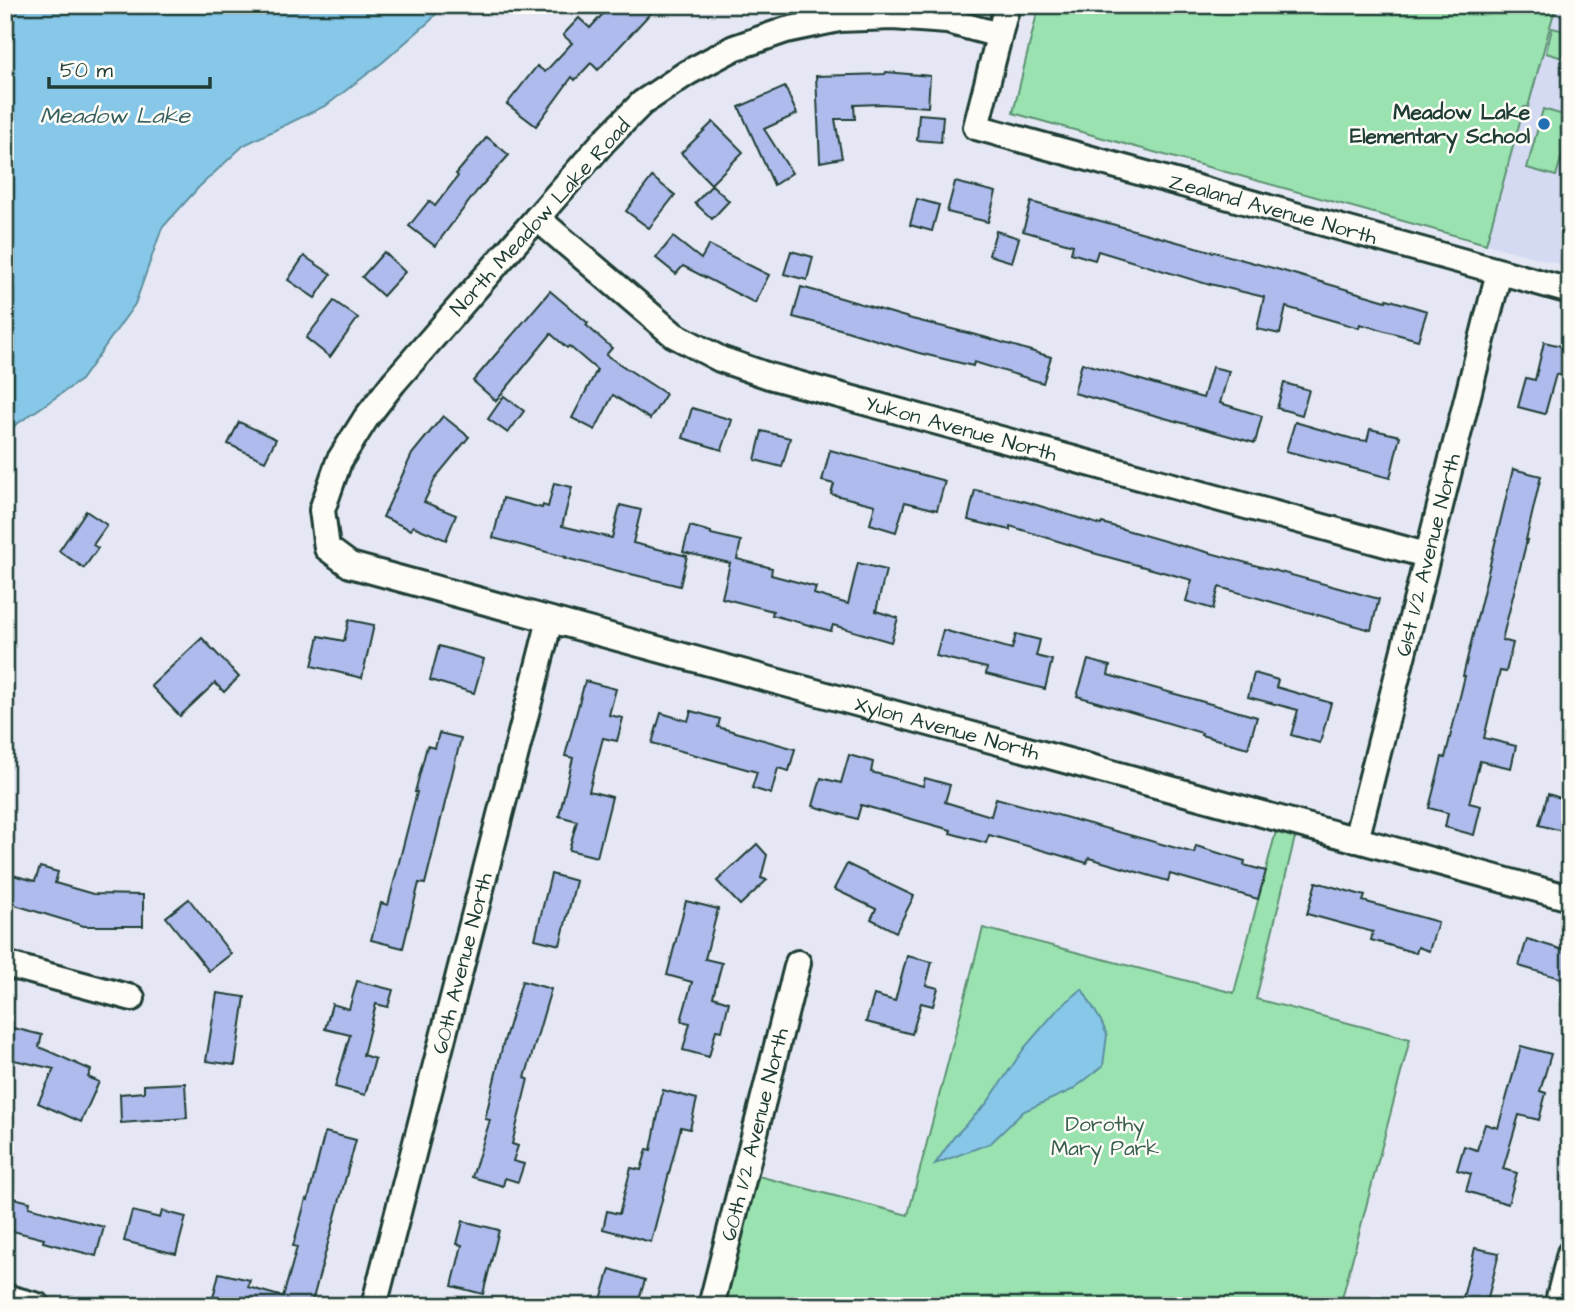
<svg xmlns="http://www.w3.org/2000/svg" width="1575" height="1311" font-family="'Architects Daughter',sans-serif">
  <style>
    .built { fill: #d4daf2 }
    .green { fill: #9ae2b0; stroke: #5c9072; stroke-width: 2 }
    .water { fill: #87c7e8; stroke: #5d90a0; stroke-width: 2 }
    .building { fill: #aebbec; stroke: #1f3d34; stroke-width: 2 }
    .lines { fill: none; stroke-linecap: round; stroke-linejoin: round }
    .minor-casing { stroke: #1f3d34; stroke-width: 30 }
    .minor { stroke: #fdfcf7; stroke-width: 24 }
    .poi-dot { fill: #1f6fb2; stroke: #fdfcf7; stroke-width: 2.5 }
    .labels { text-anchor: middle; stroke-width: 5; stroke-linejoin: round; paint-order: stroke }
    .poi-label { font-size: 21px; font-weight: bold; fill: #1f3d34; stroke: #fdfcf7; text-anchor: end }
    .street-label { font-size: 21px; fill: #1f3d34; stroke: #fdfcf7 }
    .park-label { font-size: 21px; fill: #385e4d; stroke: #fdfcf7 }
    .water-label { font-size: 23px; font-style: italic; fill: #396061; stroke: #fdfcf7 }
  </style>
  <rect width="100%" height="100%" fill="#e5e8f4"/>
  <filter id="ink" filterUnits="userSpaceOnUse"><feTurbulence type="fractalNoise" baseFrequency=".0143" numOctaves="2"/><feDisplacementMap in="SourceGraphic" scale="14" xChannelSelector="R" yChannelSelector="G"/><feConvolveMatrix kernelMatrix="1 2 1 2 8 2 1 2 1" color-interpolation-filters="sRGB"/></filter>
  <g filter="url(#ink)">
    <polygon class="built" points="1552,5 1570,5 1570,267 1486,244"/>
    <g class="green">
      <polygon points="1039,5 1556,5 1528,107 1524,107 1486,244 1013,113"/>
      <polygon points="1552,28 1570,32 1570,60 1546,53"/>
      <polygon points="1543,109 1570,117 1570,128 1556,176 1527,168"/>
      <polygon points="1276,831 1295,837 1256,999 1410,1039 1340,1306 724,1306 758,1176 908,1215 983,928 1234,993"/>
    </g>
    <g class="water">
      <polygon points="5,5 443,5 431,20 383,62 327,105 244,145 199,187 162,228 135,304 81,380 5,432"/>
      <polygon points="1082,989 1101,1021 1107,1035 1103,1066 1072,1090 1024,1111 991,1143 935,1164 954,1137 987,1103 1025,1047 1058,1009"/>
    </g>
    <g class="building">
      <polygon points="611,5 658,5 598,70 591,63 575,80 572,77 536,126 507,104 537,66 545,72 572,43 563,35 579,18 590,28"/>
      <polygon points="886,72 930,76 928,107 881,104 854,105 855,119 835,119 842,158 820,162 816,76 885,74"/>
      <polygon points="785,87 797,114 764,129 792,173 774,185 739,107"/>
      <polygon points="919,114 943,116 941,142 917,140"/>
      <polygon points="713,122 743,152 711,184 681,153"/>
      <polygon points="487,137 509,155 477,191 435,246 409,226 429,201 435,206 458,176 456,174"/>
      <polygon points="652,177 675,195 649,228 626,211"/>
      <polygon points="955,182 996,192 988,222 947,212"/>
      <polygon points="712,185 729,201 712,219 695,203"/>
      <polygon points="917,199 939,205 932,231 910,225"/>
      <polygon points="1031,202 1280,270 1386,301 1387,299 1427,311 1418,340 1360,324 1359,328 1286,307 1280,334 1257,329 1264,297 1210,284 1210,285 1098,251 1095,260 1071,253 1073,245 1023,231"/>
      <polygon points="996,231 1019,238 1012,262 989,255"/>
      <polygon points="673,237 701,259 709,245 769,275 755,303 683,266 676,274 656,258"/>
      <polygon points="791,251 813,257 807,280 784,274"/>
      <polygon points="384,252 405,272 383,296 362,277"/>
      <polygon points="304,256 331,274 315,298 288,280"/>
      <polygon points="801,287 841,298 912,319 984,337 1051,357 1043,383 974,362 973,366 919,353 840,329 793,317"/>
      <polygon points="550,291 588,323 586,325 612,348 606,355 666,394 650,419 613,395 595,430 572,418 597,370 569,346 567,348 551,334 496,401 473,381"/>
      <polygon points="334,301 358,318 330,357 306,338"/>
      <polygon points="1544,342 1570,348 1570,378 1556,374 1545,414 1518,407 1526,378 1535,380"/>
      <polygon points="1082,363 1203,398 1212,367 1229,371 1220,403 1262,416 1255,443 1074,393"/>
      <polygon points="1284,383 1309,390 1302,415 1277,408"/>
      <polygon points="504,396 524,411 508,433 488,419"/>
      <polygon points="692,408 732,420 722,450 683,438"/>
      <polygon points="443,416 469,437 436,477 424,502 456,515 446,540 413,526 411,530 383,517 412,454"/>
      <polygon points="239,422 276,439 265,461 228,444"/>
      <polygon points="1295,422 1353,439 1367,441 1370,429 1400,436 1390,478 1286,451"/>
      <polygon points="762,431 790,438 782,467 755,460"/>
      <polygon points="830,450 945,481 937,510 905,502 896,532 870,524 875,505 831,494 834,484 822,481"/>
      <polygon points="1513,469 1541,476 1526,540 1527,540 1502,640 1513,643 1506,672 1500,671 1484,738 1516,746 1511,768 1480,761 1469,803 1481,806 1474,835 1445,827 1448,813 1429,808 1442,757 1445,758 1465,676 1463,676"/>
      <polygon points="554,483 572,487 562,526 612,538 620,505 641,510 633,543 687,556 680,586 565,558 566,557 493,538 503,498 542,508 543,505 548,507"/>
      <polygon points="975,490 1027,502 1101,525 1102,523 1185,547 1185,546 1379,599 1371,630 1219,587 1213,609 1186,601 1192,580 1093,553 1093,552 1010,526 1010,530 968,520"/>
      <polygon points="86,511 107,525 93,545 98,548 84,568 59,551"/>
      <polygon points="690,526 711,532 711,534 741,541 737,559 772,568 771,575 816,587 814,594 848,604 858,563 886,570 876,611 898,618 891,642 833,625 831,631 772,615 773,611 722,598 730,563 683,552"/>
      <polygon points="349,620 374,625 362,678 312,666 319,636 344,641"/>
      <polygon points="943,630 1012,649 1016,634 1040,640 1036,656 1052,660 1045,689 986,674 987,668 936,656"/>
      <polygon points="202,638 239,677 224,692 215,683 180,716 151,686"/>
      <polygon points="439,646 484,659 474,693 430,680"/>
      <polygon points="1088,660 1110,666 1108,675 1257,717 1248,748 1201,735 1202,733 1077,696"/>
      <polygon points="1254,673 1278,680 1276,687 1331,703 1320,743 1291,735 1298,710 1248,697"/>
      <polygon points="585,681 616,689 609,715 623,718 617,741 603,738 589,791 612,797 597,857 569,850 577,821 559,816 573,758 565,756"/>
      <polygon points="691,711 720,719 718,727 795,749 789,771 778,768 771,794 752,788 757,772 652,743 661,713 688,721"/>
      <polygon points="439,733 461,738 425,884 419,883 403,948 371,940 381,903 388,905 417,792 415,792 427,746 435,748"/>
      <polygon points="849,755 873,762 871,772 923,786 925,778 950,785 945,802 991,816 996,798 1194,853 1196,846 1245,861 1244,865 1266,871 1258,899 1170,874 1168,881 1089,858 1087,863 989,835 986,843 950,833 951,830 861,805 857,819 813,806 821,778 841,783"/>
      <polygon points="1548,794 1570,801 1570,833 1539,825"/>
      <polygon points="757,844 767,855 761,878 767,880 740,905 717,881"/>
      <polygon points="847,864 914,896 896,932 871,919 876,909 834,889"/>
      <polygon points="40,867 58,872 55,883 93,894 143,895 143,926 84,926 5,902 5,873 35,881"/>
      <polygon points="551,874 576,881 560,945 535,939"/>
      <polygon points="1316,882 1365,896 1363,901 1438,922 1429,951 1418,947 1416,953 1371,940 1373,932 1307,914"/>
      <polygon points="189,899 231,954 209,971 166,917"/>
      <polygon points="686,901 718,909 705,959 722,963 713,997 729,1002 722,1031 716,1030 709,1057 683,1050 690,1023 681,1021 692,982 667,975"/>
      <polygon points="1527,939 1570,952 1570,981 1519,966"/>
      <polygon points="907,956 932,962 926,985 938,988 933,1006 921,1003 912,1034 866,1022 874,995 895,1001"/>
      <polygon points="357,981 393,990 388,1007 376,1004 363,1055 375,1059 365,1095 335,1087 350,1035 325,1029 332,1004 349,1009"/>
      <polygon points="522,981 551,989 525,1078 528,1079 512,1144 518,1146 513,1161 524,1164 518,1182 505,1178 503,1186 472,1177 490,1120 485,1119 502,1048"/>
      <polygon points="217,993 245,997 235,1065 206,1061"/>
      <polygon points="5,1026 42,1035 39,1047 91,1070 88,1077 99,1082 81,1122 38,1103 54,1069 5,1058"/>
      <polygon points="1521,1046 1551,1054 1540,1091 1546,1093 1539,1120 1519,1115 1503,1169 1517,1173 1508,1204 1466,1191 1471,1174 1457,1170 1464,1146 1477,1150 1485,1124 1498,1128"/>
      <polygon points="185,1083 187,1118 121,1123 120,1094 144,1092 144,1085"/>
      <polygon points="663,1090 697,1099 690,1129 681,1127 651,1242 603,1229 607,1211 619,1214 631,1168 641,1170 647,1149 651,1150"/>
      <polygon points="325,1132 356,1140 311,1306 244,1306 213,1298 219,1273 250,1280 248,1287 283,1297 297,1247 293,1246 306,1199 308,1200"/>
      <polygon points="5,1196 30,1202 29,1207 104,1227 96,1256 43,1242 44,1239 5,1229"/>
      <polygon points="132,1211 160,1218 162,1211 186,1217 176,1254 124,1241"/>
      <polygon points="463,1221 499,1230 483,1294 452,1286 462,1245 457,1244"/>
      <polygon points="1475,1248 1499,1253 1486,1306 1461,1306"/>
      <polygon points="610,1269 645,1280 637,1306 599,1306"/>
    </g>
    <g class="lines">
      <g class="minor-casing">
        <g id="minor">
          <path id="s1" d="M1007,5l-31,122 594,164"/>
          <path id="s2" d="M999,35l-52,-14 -54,-4 -54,2 -53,11 -52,18 -47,25 -45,30 -38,38 -210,241 -28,36 -27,43 -17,49 5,38 23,17 1220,333"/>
          <path id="s3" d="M537,218l137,117 46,24 49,17 657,179"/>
          <path id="s4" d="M1356,840l143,-568"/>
          <polyline points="5,964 132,998"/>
          <polyline points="5,1297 38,1306"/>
          <path id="s5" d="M374,1306l176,-686"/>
          <path id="s6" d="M711,1306l87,-343"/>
          <polyline points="1557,1306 1570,1253"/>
        </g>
      </g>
      <use href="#minor" class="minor"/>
    </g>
  </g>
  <circle class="poi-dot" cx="1544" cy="124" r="7"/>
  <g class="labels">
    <g class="poi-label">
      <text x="1530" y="119">Meadow Lake<tspan x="1530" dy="24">Elementary School</tspan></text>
    </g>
    <g class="street-label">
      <text dy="7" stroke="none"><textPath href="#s1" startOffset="434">Zealand Avenue North</textPath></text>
      <text transform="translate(540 217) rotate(-48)" y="7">North Meadow Lake Road</text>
      <text dy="7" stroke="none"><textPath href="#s3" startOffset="483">Yukon Avenue North</textPath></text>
      <text dy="7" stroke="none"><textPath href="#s4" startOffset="294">61st 1/2 Avenue North</textPath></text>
      <text dy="7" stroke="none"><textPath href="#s2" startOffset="1586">Xylon Avenue North</textPath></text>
      <text dy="7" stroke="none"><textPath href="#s5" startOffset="354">60th Avenue North</textPath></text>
      <text dy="7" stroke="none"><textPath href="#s6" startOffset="177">60th 1/2 Avenue North</textPath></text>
    </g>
    <g class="park-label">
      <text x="1105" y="1131">Dorothy<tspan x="1105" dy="24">Mary Park</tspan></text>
    </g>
    <g class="water-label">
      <text x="115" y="123">Meadow Lake</text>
    </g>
  </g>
  <rect width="1575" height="1311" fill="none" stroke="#fdfcf7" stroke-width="28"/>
  <rect x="14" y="14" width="1547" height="1283" fill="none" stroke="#1f3d34" stroke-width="2.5" filter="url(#ink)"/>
  <path d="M49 77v10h161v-10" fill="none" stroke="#1f3d34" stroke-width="3.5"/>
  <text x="60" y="77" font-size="21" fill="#1f3d34" stroke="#fdfcf7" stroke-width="5" paint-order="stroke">50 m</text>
</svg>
